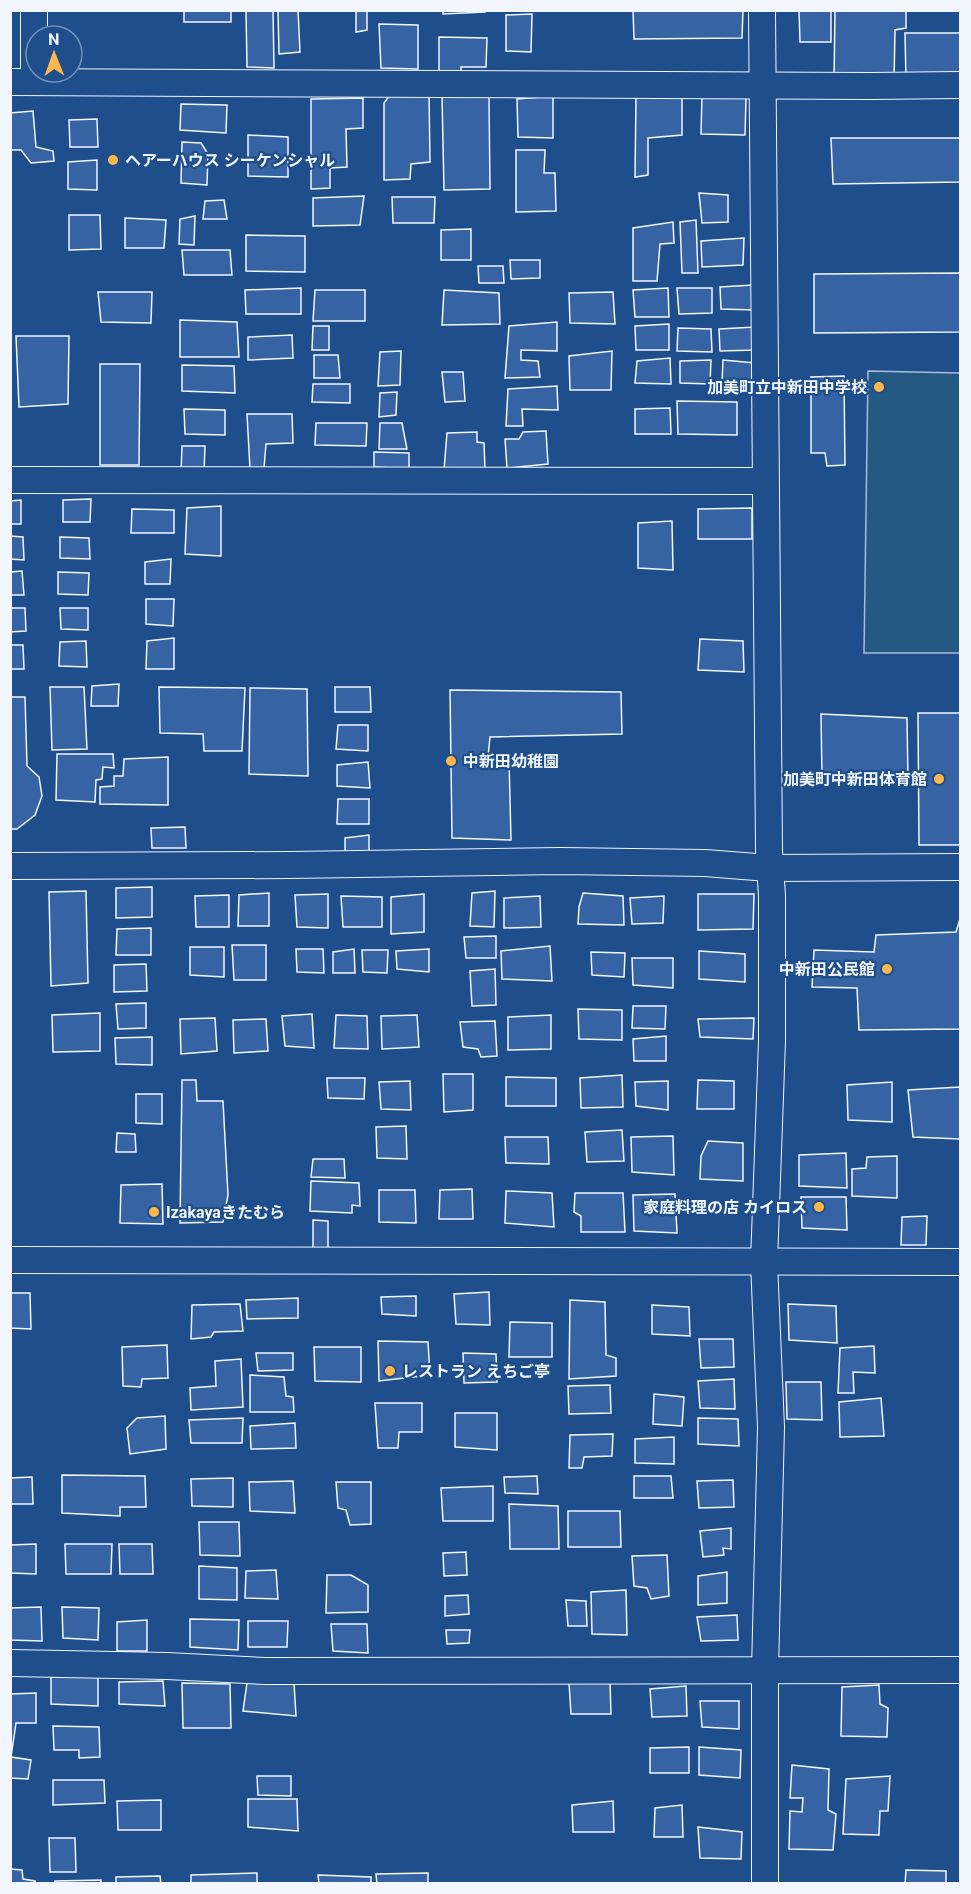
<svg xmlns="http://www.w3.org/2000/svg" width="971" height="1894" font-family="Roboto,'Noto Sans JP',sans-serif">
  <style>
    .green { fill: #245a82; stroke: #a8bbd7; stroke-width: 1.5 }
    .building { fill: #3563a3; stroke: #f2f6ff; stroke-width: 1.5 }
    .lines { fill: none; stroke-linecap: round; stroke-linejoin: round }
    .minor-casing { stroke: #f2f6ff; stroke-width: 28 }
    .minor { stroke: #1f4e8c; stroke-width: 26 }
    .poi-dot { fill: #ffb74d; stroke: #1f4e8c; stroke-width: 2 }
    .labels { text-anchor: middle; stroke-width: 4.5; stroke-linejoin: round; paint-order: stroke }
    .poi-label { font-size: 16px; font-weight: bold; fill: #f2f6ff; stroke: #1f4e8c; text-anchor: start }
  </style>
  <rect width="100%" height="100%" fill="#1f4e8c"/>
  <polygon class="green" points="868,371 960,373 960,653 864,653"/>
  <g class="building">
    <rect x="184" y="10" width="47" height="12"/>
    <polygon points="246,10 273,10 274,68 247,67"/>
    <polygon points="278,10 298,10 300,52 279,54"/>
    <polygon points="356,10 367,10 367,30 356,32"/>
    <polygon points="443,10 485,10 485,12 443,14"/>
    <polygon points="633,10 743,10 742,38 634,39"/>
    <polygon points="799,10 831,10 831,42 800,42"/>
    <polygon points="835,10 906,10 906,28 895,30 894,82 834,82"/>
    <polygon points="532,14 531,52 506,51 506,15"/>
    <polygon points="379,24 418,25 418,69 381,68"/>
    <polygon points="905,33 960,33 960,80 906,81"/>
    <polygon points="439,37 487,38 486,67 461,67 461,74 439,74"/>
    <polygon points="392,92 429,92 430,162 411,164 410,179 384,180 384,103"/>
    <polygon points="702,95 746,98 745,135 701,134"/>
    <polygon points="553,96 553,138 518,137 517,99"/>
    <polygon points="636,96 682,98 682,135 648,138 648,175 635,177"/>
    <polygon points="442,97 489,97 490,189 444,190"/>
    <polygon points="363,98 363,128 346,129 347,167 330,168 330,188 311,189 311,99"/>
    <polygon points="181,104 227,105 226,133 180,130"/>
    <polygon points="33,111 36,147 53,151 54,161 31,163 21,150 10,150 10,113"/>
    <polygon points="97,119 98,147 70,147 69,120"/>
    <polygon points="248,135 288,137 288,177 248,176"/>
    <polygon points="831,138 960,138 960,182 833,184"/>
    <polygon points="182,142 201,143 208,154 207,185 181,183"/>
    <polygon points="516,150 545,150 544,173 555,173 556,211 516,212"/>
    <polygon points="97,160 97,190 68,189 68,162"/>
    <polygon points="699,193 728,195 728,222 702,223"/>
    <polygon points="364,196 360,225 313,226 313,198"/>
    <polygon points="392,197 435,197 434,223 393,223"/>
    <polygon points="224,200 227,219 203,219 205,201"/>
    <polygon points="69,215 100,215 101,249 69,250"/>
    <polygon points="195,216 194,245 179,244 180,219"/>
    <polygon points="125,218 166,220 164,248 125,248"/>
    <polygon points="696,220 698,273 682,273 680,222"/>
    <polygon points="673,222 674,243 660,244 657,281 633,281 633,228"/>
    <polygon points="471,229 471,260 441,260 441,230"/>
    <polygon points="246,235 305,236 305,272 246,271"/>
    <polygon points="744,238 743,265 702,267 701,241"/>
    <polygon points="182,250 230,250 232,275 184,275"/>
    <polygon points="510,260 540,260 540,278 511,279"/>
    <polygon points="478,266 503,266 504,283 479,283"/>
    <polygon points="960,273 960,332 814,333 814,274"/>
    <polygon points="753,285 755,310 721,309 720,287"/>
    <polygon points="301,288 301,314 246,314 245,290"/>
    <polygon points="668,288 669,317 635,317 633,290"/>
    <polygon points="677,288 712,288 712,313 679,314"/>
    <polygon points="315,290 365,290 365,321 313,321"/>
    <polygon points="444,290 499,293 500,324 442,325"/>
    <polygon points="98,292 152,292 151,323 101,322"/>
    <polygon points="613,292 615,324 570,323 569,293"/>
    <polygon points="180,320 237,322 239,357 180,357"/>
    <polygon points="557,322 557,351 521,350 521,360 538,361 540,377 505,378 509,326"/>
    <polygon points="669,324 669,350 636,350 635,326"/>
    <polygon points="313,326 329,326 329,350 312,350"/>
    <polygon points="755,327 755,350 720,351 719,329"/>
    <polygon points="678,328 711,329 712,352 677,351"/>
    <polygon points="292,335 293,358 248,360 248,337"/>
    <polygon points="16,336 69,336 68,404 19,407"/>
    <polygon points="401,351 400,385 378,386 380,352"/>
    <polygon points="612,351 611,390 570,390 569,356"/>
    <polygon points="314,355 338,355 340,378 314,378"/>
    <polygon points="670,358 671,384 635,383 637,361"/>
    <polygon points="711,360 710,384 680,383 680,361"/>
    <polygon points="723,360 755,363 755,383 722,382"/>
    <polygon points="100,364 140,364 139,465 100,465"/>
    <polygon points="182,365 234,366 235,393 182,391"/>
    <polygon points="442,372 463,372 465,401 445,402"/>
    <polygon points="844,376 845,465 827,466 825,453 811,453 811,377"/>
    <polygon points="313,384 350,384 350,403 312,402"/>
    <polygon points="557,386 558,410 522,409 523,426 506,426 508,389"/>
    <polygon points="397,392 396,415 379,417 380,393"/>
    <polygon points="677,401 737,402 737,435 678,434"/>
    <polygon points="670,408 671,434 635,434 635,409"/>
    <polygon points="184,409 225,410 225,435 185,434"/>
    <polygon points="247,414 292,414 293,443 266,444 264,468 250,469"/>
    <polygon points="316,423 367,423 366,446 315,445"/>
    <polygon points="380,423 402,423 407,449 379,449"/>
    <polygon points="546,431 548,464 507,468 505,439 519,439 523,432"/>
    <polygon points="477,432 477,442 484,443 485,469 444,470 447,433"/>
    <polygon points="182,446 205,446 204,473 181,474"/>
    <polygon points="374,452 409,453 409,469 374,467"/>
    <polygon points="91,499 90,522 63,522 63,500"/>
    <polygon points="21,500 21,524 10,524 10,501"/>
    <polygon points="221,506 221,556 185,554 187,508"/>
    <polygon points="752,508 752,539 698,539 698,509"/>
    <polygon points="132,509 174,510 174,533 131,533"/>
    <polygon points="672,521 673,570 638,568 638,523"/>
    <polygon points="10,536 23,537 24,560 10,559"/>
    <polygon points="60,537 89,538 90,559 60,558"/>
    <polygon points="171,559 170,584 145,584 145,562"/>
    <polygon points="22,571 24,595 10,595 10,572"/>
    <polygon points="58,572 89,573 88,595 58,594"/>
    <polygon points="146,599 174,599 173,626 146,624"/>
    <polygon points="10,608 25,608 26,631 10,632"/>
    <polygon points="60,608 88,608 88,630 61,629"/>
    <polygon points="174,638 174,669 146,669 147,641"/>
    <polygon points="700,639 743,641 744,672 698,670"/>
    <polygon points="86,641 87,667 59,666 60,642"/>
    <polygon points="10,645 23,645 24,669 10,669"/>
    <polygon points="119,684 118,706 91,706 92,686"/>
    <polygon points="50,687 84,687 87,749 52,750"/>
    <polygon points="159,687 245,688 242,751 204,751 203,734 160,733"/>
    <polygon points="335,687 370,687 371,712 335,712"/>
    <polygon points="250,688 307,689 308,776 249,774"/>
    <polygon points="450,690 621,692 622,734 490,737 488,757 509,758 511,840 452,838"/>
    <polygon points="10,697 25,697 27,766 39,777 42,796 35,815 17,829 10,829"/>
    <polygon points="918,713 960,713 960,845 919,845"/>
    <polygon points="821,714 907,718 908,780 822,779"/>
    <polygon points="338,725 368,725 368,751 336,749"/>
    <polygon points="57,754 113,754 114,768 103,767 102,779 96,780 95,802 56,800"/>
    <polygon points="168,757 168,805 100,804 100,787 114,786 114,776 123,776 124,759"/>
    <polygon points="368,762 370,788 337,786 337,765"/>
    <polygon points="338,799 369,799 369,824 337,824"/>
    <polygon points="185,827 186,848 152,848 151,828"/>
    <polygon points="369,835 369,858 345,860 345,838"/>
    <polygon points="152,887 152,917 116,918 116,888"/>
    <polygon points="86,891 88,983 51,986 49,892"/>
    <polygon points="495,891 494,927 470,926 472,893"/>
    <polygon points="269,893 269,926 238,926 239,895"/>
    <polygon points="583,893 623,896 624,925 578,924 579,907"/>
    <polygon points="328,894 328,928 297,927 295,895"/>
    <polygon points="424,894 424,932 391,934 391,897"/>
    <polygon points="698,894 754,894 753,929 698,930"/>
    <polygon points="229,895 229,927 196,927 195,896"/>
    <polygon points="341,896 382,897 382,927 343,927"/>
    <polygon points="540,896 541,927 504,928 504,898"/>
    <polygon points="664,896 663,923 632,924 630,898"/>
    <polygon points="960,919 960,1029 859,1030 857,988 812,987 814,950 874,952 876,935 956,932"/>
    <polygon points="151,928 151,955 116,955 117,929"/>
    <polygon points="496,936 496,958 466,958 464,937"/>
    <polygon points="232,945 266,945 266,980 234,980"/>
    <polygon points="550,946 552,981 502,979 501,951"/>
    <polygon points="190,947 224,947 224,977 190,975"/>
    <polygon points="296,949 323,949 324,973 297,972"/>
    <polygon points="354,949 355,973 333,973 333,952"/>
    <polygon points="429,949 429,972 397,969 396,951"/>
    <polygon points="362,950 388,950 387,973 363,972"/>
    <polygon points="699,951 745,954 745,982 699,979"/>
    <polygon points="591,952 625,953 624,977 592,975"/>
    <polygon points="632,958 673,958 673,988 633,985"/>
    <polygon points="146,964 147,991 114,992 114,965"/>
    <polygon points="495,969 496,1005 472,1006 470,971"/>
    <polygon points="146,1003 146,1028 118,1029 116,1004"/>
    <polygon points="633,1006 666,1006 665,1029 632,1028"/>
    <polygon points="578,1009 622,1010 622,1040 579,1039"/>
    <polygon points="100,1013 100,1051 53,1052 52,1015"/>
    <polygon points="312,1014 314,1048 285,1046 282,1016"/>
    <polygon points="336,1015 367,1016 368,1049 334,1048"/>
    <polygon points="417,1015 419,1047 382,1049 381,1016"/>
    <polygon points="551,1015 551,1049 508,1050 508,1017"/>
    <polygon points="215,1018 217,1051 181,1054 180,1019"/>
    <polygon points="754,1018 753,1039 700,1037 698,1019"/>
    <polygon points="266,1019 268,1051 234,1053 233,1020"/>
    <polygon points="495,1021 497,1056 481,1057 478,1049 463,1047 460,1022"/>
    <polygon points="666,1036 666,1061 634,1061 633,1039"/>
    <polygon points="152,1037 152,1065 116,1064 115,1038"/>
    <polygon points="443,1074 473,1074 473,1110 444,1112"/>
    <polygon points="622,1075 623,1107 581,1108 580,1078"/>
    <polygon points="506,1077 556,1078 556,1106 506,1106"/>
    <polygon points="327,1078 365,1078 364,1099 328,1098"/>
    <polygon points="182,1080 196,1080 197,1101 223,1101 228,1195 223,1222 180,1223"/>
    <polygon points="698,1080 734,1081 734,1109 697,1109"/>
    <polygon points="410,1081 411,1110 381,1109 379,1082"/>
    <polygon points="668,1081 668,1110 636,1106 635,1082"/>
    <polygon points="892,1082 892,1122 848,1120 847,1085"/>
    <polygon points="960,1087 960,1139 913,1137 908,1090"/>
    <polygon points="136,1094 162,1094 162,1124 136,1123"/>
    <polygon points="406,1126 407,1159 377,1158 376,1127"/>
    <polygon points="622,1130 624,1161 587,1162 585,1132"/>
    <polygon points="117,1133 135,1134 136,1152 116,1152"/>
    <polygon points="673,1136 674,1175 632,1172 631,1137"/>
    <polygon points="505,1137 548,1137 549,1164 506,1163"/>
    <polygon points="708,1141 743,1143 743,1181 700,1179 701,1156"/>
    <polygon points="846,1153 847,1188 799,1186 799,1155"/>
    <polygon points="897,1156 897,1198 852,1196 852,1169 866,1168 867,1157"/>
    <polygon points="313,1159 344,1159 345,1178 311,1177"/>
    <polygon points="311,1181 359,1183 360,1206 352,1205 352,1213 310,1211"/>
    <polygon points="162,1184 163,1224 120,1223 121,1185"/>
    <polygon points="472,1189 473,1219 439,1219 440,1190"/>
    <polygon points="379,1190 415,1190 416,1223 379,1222"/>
    <polygon points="506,1191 552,1193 554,1227 505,1223"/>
    <polygon points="575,1193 623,1193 625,1232 581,1232 581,1216 574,1212"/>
    <polygon points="675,1194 677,1233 634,1231 633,1195"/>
    <polygon points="801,1197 846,1197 847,1230 802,1228"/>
    <polygon points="927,1216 926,1245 901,1245 902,1217"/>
    <polygon points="313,1220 328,1221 328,1249 313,1249"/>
    <polygon points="489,1292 490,1325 456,1324 454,1294"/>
    <polygon points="10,1293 30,1293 31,1329 10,1328"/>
    <polygon points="416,1296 416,1316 382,1314 381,1297"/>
    <polygon points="298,1298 298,1318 247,1319 246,1300"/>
    <polygon points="570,1300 605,1302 606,1355 616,1358 616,1376 569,1379"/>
    <polygon points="240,1304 243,1331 214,1332 211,1337 191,1339 192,1305"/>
    <polygon points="788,1304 836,1306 837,1343 789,1340"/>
    <polygon points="652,1305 689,1307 690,1336 652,1334"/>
    <polygon points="510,1322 552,1323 552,1357 509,1357"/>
    <polygon points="699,1339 733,1339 734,1367 701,1368"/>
    <polygon points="378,1341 428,1342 430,1375 379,1381"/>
    <polygon points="167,1345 168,1378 142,1379 141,1387 123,1386 122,1347"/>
    <polygon points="874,1346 875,1373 853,1372 854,1393 838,1393 840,1348"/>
    <polygon points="314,1347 361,1347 361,1382 315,1381"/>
    <polygon points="256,1353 293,1353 293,1370 258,1371"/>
    <polygon points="463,1353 496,1354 497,1382 464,1383"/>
    <polygon points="241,1359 243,1407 191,1410 190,1388 216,1386 215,1361"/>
    <polygon points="250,1375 284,1377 286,1396 293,1397 294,1412 250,1412"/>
    <polygon points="734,1379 735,1409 700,1408 698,1381"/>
    <polygon points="786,1382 821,1382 822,1420 787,1419"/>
    <polygon points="610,1385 611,1413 569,1414 568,1386"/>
    <polygon points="654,1394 684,1397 682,1426 653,1424"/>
    <polygon points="881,1398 884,1436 840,1437 839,1402"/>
    <polygon points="375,1403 422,1403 422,1432 399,1432 398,1448 378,1448"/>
    <polygon points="455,1413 497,1413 497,1450 455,1447"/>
    <polygon points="165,1416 166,1449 130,1454 127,1428 137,1418"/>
    <polygon points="243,1418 242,1443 191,1443 189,1420"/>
    <polygon points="698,1418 738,1419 739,1446 698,1444"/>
    <polygon points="295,1423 296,1448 251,1449 250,1426"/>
    <polygon points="613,1434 612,1456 584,1457 582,1468 569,1468 570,1435"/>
    <polygon points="674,1437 674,1464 635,1463 635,1439"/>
    <polygon points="62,1475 145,1476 146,1507 120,1507 120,1516 62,1513"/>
    <polygon points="537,1476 538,1494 505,1493 504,1477"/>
    <polygon points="634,1476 671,1476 673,1498 634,1498"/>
    <polygon points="32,1477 33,1504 10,1504 10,1478"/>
    <polygon points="233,1478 233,1507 192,1506 191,1479"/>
    <polygon points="733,1480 734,1507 699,1508 697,1481"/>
    <polygon points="293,1481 295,1513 250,1511 249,1482"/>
    <polygon points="336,1482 371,1482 371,1524 350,1525 346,1510 338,1508"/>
    <polygon points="493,1486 493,1521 443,1521 441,1488"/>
    <polygon points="509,1504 558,1506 559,1549 510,1549"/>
    <polygon points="568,1511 620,1511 621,1547 568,1547"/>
    <polygon points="199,1522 239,1522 240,1556 200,1555"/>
    <polygon points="731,1528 731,1549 723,1548 724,1555 703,1557 700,1531"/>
    <polygon points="36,1544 36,1574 10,1573 10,1545"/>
    <polygon points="65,1544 112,1544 111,1574 66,1574"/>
    <polygon points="119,1544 152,1544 153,1574 120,1574"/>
    <polygon points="466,1552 467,1575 444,1576 443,1553"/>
    <polygon points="667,1555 669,1596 651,1599 647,1588 634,1586 632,1556"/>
    <polygon points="199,1566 237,1568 237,1600 199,1599"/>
    <polygon points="276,1570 278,1599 245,1598 246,1571"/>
    <polygon points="727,1572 727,1603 698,1605 698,1576"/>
    <polygon points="327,1575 351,1575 368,1585 368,1612 326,1613"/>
    <polygon points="626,1590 627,1635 592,1634 591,1592"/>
    <polygon points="468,1595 469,1614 445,1616 445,1596"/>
    <polygon points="566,1600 586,1601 587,1626 568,1626"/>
    <polygon points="41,1607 42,1641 10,1640 10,1608"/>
    <polygon points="62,1607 99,1608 98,1640 63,1638"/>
    <polygon points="737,1615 738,1640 701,1641 697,1617"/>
    <polygon points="190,1619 239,1620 238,1650 190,1647"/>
    <polygon points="147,1620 147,1651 117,1651 117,1622"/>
    <polygon points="248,1621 288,1621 287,1647 248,1647"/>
    <polygon points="331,1624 367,1624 368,1653 333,1651"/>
    <polygon points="446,1630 470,1630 469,1643 447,1644"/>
    <polygon points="98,1676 98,1706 51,1704 51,1677"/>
    <polygon points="163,1681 165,1706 119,1704 119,1682"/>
    <polygon points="610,1682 611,1714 571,1714 569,1683"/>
    <polygon points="182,1683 230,1684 231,1728 183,1728"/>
    <polygon points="247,1683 294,1683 296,1716 243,1711"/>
    <polygon points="879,1685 880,1704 888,1708 887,1737 841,1736 842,1687"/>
    <polygon points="686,1686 687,1716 652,1717 650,1689"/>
    <polygon points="36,1693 36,1723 16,1723 11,1757 31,1760 28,1779 10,1778 10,1694"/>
    <polygon points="700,1701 739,1701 739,1729 702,1727"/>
    <polygon points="53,1726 99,1727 100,1757 79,1758 79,1750 54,1750"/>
    <polygon points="689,1747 689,1773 650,1773 650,1748"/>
    <polygon points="699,1747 741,1750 740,1778 699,1775"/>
    <polygon points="792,1765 829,1769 828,1810 836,1814 833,1850 789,1849 790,1811 802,1812 803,1798 790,1798"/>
    <polygon points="257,1776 291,1776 291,1796 258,1795"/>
    <polygon points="890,1776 888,1811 880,1811 879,1835 843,1834 846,1779"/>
    <polygon points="53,1780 104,1780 105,1803 53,1805"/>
    <polygon points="248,1799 297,1799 298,1831 248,1827"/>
    <polygon points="161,1800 161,1830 118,1830 117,1801"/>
    <polygon points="613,1801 614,1832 573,1832 572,1805"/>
    <polygon points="682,1805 683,1837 654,1837 655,1808"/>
    <polygon points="698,1827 742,1832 741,1859 700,1858"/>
    <polygon points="49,1838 75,1838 76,1872 50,1872"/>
    <polygon points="10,1869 22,1870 23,1879 35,1881 35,1884 10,1884"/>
    <polygon points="906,1870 946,1871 946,1884 905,1884"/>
    <polygon points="257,1873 257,1884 191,1884 191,1875"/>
    <polygon points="428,1873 428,1884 377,1884 376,1874"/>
    <polygon points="318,1875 371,1877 371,1884 319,1884"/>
    <polygon points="160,1876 161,1884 116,1884 116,1877"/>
    <polygon points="101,1880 101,1884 55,1884 55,1881"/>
  </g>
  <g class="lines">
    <g class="minor-casing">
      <g id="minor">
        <polyline points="34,10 34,82"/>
        <polyline points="762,10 769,850 772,896 772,1041 764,1262 771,1427 765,1670 765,1884"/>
        <polyline points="10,82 870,86 960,85"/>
        <polyline points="10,480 765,481"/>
        <polyline points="10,866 290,865 561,861 705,863 769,868 960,867"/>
        <polyline points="10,1260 960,1262"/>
        <polyline points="10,1663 167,1666 265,1671 960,1670"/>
      </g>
    </g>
    <use href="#minor" class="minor"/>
  </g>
  <g class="poi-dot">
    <circle cx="113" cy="160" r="6"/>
    <circle cx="879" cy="387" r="6"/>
    <circle cx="451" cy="761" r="6"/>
    <circle cx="939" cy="779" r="6"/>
    <circle cx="887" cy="969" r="6"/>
    <circle cx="819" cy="1207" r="6"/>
    <circle cx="154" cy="1212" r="6"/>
    <circle cx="390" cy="1371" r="6"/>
  </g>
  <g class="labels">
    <g class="poi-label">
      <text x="125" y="166">ヘアーハウス シーケンシャル</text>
      <text x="867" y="393" text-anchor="end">加美町立中新田中学校</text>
      <text x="463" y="767">中新田幼稚園</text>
      <text x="927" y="785" text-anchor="end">加美町中新田体育館</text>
      <text x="875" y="975" text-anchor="end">中新田公民館</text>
      <text x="807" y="1213" text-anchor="end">家庭料理の店 カイロス</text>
      <text x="166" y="1218">Izakayaきたむら</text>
      <text x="402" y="1377">レストラン えちご亭</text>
    </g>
  </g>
  <rect width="971" height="1894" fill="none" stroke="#f2f6ff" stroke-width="24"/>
  <g transform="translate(54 54) rotate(359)"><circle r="28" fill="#1f4e8c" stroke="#7391ba" stroke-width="1.5"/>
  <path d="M0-4.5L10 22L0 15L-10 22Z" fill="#ffb74d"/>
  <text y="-9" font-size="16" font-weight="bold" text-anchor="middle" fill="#f2f6ff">N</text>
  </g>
</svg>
